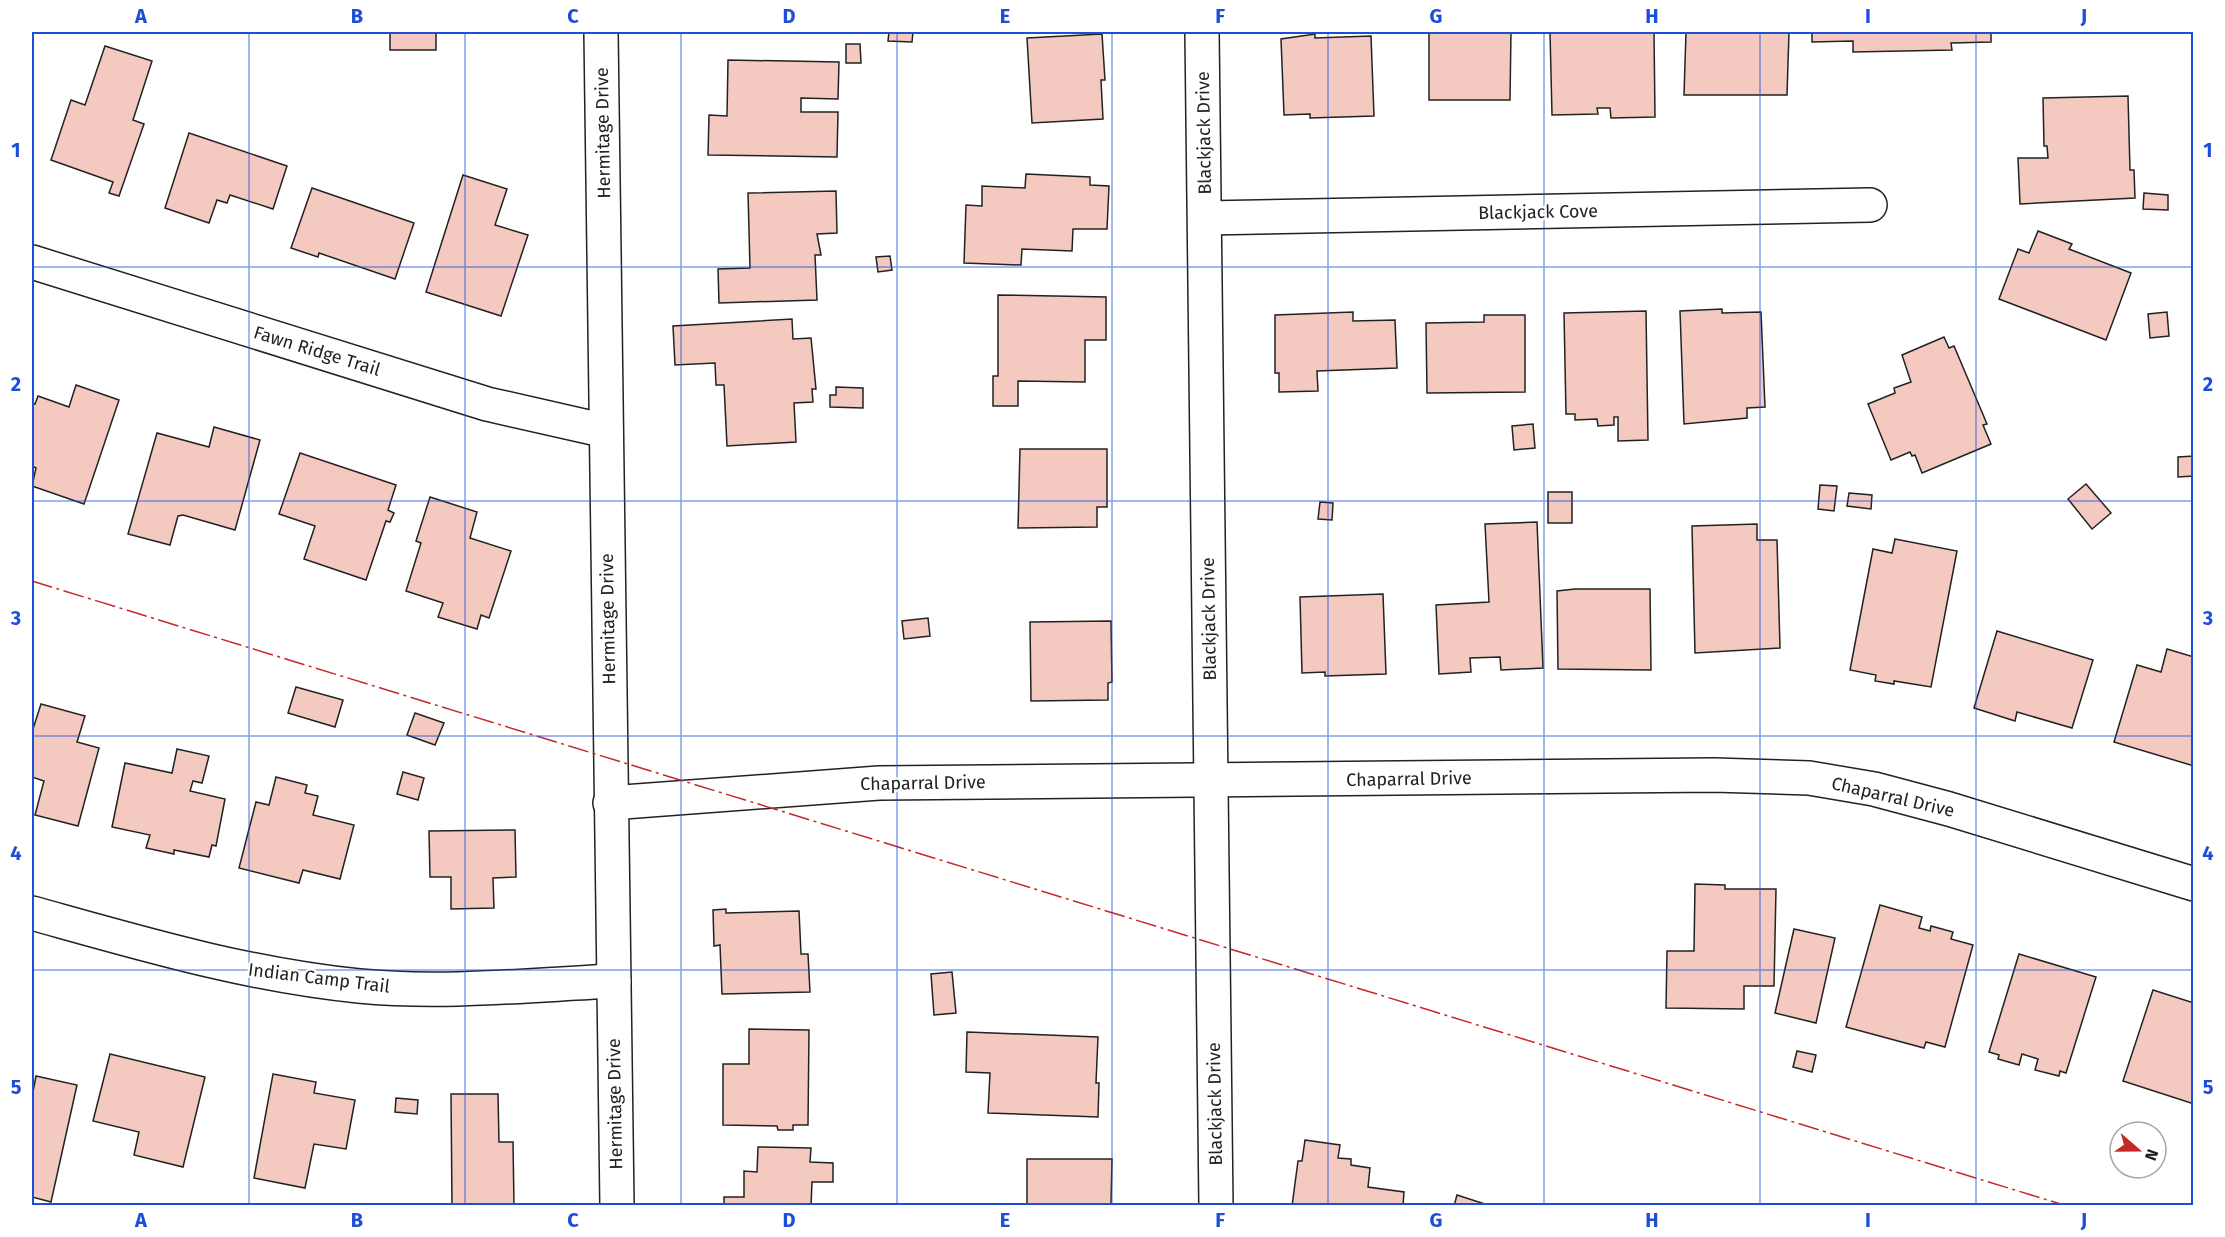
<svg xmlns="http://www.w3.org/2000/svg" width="2225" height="1237" font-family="'Fira Sans',sans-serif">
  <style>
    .building { fill: #f3c9c0; stroke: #222; stroke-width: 1.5 }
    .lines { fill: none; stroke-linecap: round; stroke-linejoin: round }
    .minor-casing { stroke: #222; stroke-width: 36 }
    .minor { stroke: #fff; stroke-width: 33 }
    .power { stroke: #c62828; stroke-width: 1.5; stroke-dasharray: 21 4.5 3 4.5; stroke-linecap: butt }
    .grid { fill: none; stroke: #1d4ed8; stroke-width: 1.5; stroke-opacity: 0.55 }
    .labels { text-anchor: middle; stroke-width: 4.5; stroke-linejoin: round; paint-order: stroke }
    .street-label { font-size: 18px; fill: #222; stroke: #fff }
    .neatline { fill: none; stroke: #1d4ed8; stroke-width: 2 }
    .grid-label { font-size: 20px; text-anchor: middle; font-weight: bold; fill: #1d4ed8 }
  </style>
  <rect width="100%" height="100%" fill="#fff"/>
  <g class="building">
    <polygon points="390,32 460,32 436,33 436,50 390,50"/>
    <polygon points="889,32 913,32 912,42 888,41"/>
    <polygon points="1429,32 1511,32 1510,100 1429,100"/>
    <polygon points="1550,32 1654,32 1655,117 1611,118 1610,108 1597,108 1598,114 1552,115"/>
    <polygon points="1686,32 1789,32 1787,95 1684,95"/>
    <polygon points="1812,32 1991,32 1991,42 1951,43 1952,50 1853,52 1853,41 1812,42"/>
    <polygon points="1102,34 1105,80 1101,80 1103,119 1032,123 1027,38"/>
    <polygon points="1315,34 1315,38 1371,36 1374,116 1310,118 1310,114 1284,115 1281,39"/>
    <polygon points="846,44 860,44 861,63 846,63"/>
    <polygon points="105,46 152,61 133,120 144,124 119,196 109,193 113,182 51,160 71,100 85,105"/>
    <polygon points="728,60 839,62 838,99 801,98 801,112 838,112 837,157 708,155 709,115 727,116"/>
    <polygon points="2128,96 2130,170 2134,170 2135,198 2020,204 2018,158 2048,158 2047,146 2044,146 2043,98"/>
    <polygon points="189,133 287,166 273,209 230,195 227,203 217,200 209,223 165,208"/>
    <polygon points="1026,174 1090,177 1090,185 1109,186 1107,229 1073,229 1072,251 1022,249 1021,265 964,263 966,205 982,206 982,186 1025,188"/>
    <polygon points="463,175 507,189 495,225 528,235 501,316 426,292"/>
    <polygon points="312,188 414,223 395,279 319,253 318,257 291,248"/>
    <polygon points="836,191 837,233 817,234 821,255 815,255 817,300 719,303 718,269 750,268 748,193"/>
    <polygon points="2144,193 2168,195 2168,210 2143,209"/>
    <polygon points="2038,231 2072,244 2069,249 2131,273 2106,340 1999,299 2018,249 2029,253"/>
    <polygon points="890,256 892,270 878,272 876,257"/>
    <polygon points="998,295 1106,297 1106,340 1085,340 1085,382 1018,381 1018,406 993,406 993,376 998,376"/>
    <polygon points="1722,309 1722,313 1761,312 1765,407 1747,408 1747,418 1684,424 1680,311"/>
    <polygon points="1646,311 1648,440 1618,441 1618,417 1614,417 1614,425 1598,426 1597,419 1575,420 1575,414 1566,414 1564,313"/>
    <polygon points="1353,312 1353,321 1395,320 1397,368 1317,371 1318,391 1279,392 1279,373 1275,373 1275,315"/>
    <polygon points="2167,312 2169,336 2150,338 2148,314"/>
    <polygon points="1484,315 1525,315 1525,392 1427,393 1426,323 1484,322"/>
    <polygon points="792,319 793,339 811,338 816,389 812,389 813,402 794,403 796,442 727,446 724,385 716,385 715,363 675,365 673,326"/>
    <polygon points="1944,337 1949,348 1954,346 1987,424 1983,425 1991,444 1922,473 1915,455 1912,456 1910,452 1891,460 1868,404 1895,393 1894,388 1911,382 1902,355"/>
    <polygon points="76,385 119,400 84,504 32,486 36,468 32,466 32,403 35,404 38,396 69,407"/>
    <polygon points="836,387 863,388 863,408 830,407 830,395 836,395"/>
    <polygon points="1533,424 1535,448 1514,450 1512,426"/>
    <polygon points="214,427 260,440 235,530 183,515 178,516 170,545 128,534 157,433 209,447"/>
    <polygon points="1020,449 1107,449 1107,507 1097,507 1097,527 1018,528"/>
    <polygon points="300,453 396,485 388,510 394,513 390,522 386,521 366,580 304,559 315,526 279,514"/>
    <polygon points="2194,456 2194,476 2178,477 2178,457"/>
    <polygon points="2086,484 2111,513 2092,529 2068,499"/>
    <polygon points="1820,485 1837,486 1834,511 1818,509"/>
    <rect x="1548" y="492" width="24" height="31"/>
    <polygon points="1849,493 1872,495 1871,509 1847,506"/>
    <polygon points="430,497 477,512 470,538 511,551 489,618 481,615 477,629 438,617 443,603 406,591 421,543 416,541"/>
    <polygon points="1320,502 1333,503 1332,520 1318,519"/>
    <polygon points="1537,522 1543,668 1501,670 1500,657 1470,658 1471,672 1439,674 1436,605 1489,602 1485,524"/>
    <polygon points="1757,524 1757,540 1777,540 1780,648 1695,653 1692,526"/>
    <polygon points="1895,539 1957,551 1931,687 1894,681 1894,684 1875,681 1876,675 1850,670 1873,549 1892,553"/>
    <polygon points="1575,589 1650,589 1651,670 1558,669 1557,591"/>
    <polygon points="1383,594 1386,674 1325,676 1325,672 1302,673 1300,597"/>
    <polygon points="928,618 930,636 904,639 902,621"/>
    <polygon points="1111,621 1112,682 1108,683 1108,700 1031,701 1030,622"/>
    <polygon points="1997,631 2093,660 2072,728 2017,712 2015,721 1974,708"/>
    <polygon points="2167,649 2194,657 2194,766 2114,742 2137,665 2161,672"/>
    <polygon points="296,687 343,700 335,727 288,713"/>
    <polygon points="41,704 85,716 77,742 99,748 78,826 35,815 44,781 32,777 32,732"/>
    <polygon points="415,713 444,723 435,745 407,735"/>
    <polygon points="177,749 209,756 202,783 193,781 190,791 225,799 216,846 212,845 209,857 174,850 174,854 146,848 150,835 112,827 125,763 172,773"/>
    <polygon points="403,772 424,778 418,800 397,794"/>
    <polygon points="276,777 307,785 305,793 318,796 313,815 354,825 340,879 303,870 299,883 239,868 256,802 269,805"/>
    <polygon points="515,830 516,877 493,878 494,908 451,909 451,877 430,877 429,831"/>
    <polygon points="1695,884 1725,885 1725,889 1776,889 1774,986 1744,986 1744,1009 1666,1008 1667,951 1694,951"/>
    <polygon points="1880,905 1922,917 1919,928 1930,931 1931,926 1953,932 1951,939 1973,945 1945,1047 1926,1042 1924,1048 1846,1027"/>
    <polygon points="726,909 726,913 799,911 801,954 808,954 810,992 722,994 720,945 714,946 713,910"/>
    <polygon points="1794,929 1835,938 1816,1023 1775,1013"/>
    <polygon points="2019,954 2096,977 2066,1073 2060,1071 2059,1076 2035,1070 2038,1059 2022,1054 2019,1065 1998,1059 1999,1055 1989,1052"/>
    <polygon points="952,972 956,1013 934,1015 931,974"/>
    <polygon points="2153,990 2194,1003 2194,1104 2123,1081"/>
    <polygon points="749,1029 809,1030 808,1125 793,1125 793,1130 778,1130 777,1126 723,1125 723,1064 749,1064"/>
    <polygon points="967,1032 1098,1037 1096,1083 1099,1083 1098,1117 988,1113 990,1073 966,1072"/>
    <polygon points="1797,1051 1816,1055 1812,1072 1793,1067"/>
    <polygon points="110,1054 205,1077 183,1167 134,1155 139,1132 93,1121"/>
    <polygon points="273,1074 316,1082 314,1093 355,1100 346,1149 314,1144 305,1188 254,1178"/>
    <polygon points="36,1076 77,1085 51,1202 32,1197 32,1097"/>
    <polygon points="451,1094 498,1094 499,1142 513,1142 514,1206 452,1206"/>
    <polygon points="396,1098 418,1100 417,1114 395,1112"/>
    <polygon points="1305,1140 1340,1145 1338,1158 1351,1159 1351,1165 1370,1168 1368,1187 1404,1192 1403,1206 1292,1206 1298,1161 1302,1161"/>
    <polygon points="758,1147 811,1148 810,1162 833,1163 833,1182 812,1182 811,1206 724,1206 724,1197 744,1197 744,1171 757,1172"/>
    <polygon points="1027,1159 1112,1159 1111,1204 1027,1206"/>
    <polygon points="1457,1195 1491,1206 1454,1206"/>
  </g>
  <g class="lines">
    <g class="minor-casing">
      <g id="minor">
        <polyline points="601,32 617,1206"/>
        <polyline points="1202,32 1216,1206"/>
        <polyline points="1205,218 1870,205"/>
        <polyline points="32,262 487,404 606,431"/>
        <polyline points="610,803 879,783 1714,775 1809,778 1874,789 1949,809 2194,884"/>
        <path d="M32,913c108,30 215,62 327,73 84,8 171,-1 255,-5"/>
      </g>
    </g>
    <use href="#minor" class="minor"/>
    <polyline class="power" points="32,581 2067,1206"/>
  </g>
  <path class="grid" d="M249,32v1174M465,32v1174M681,32v1174M897,32v1174M1112,32v1174M1328,32v1174M1544,32v1174M1760,32v1174M1976,32v1174M32,267h2162M32,501h2162M32,736h2162M32,970h2162"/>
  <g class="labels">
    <g class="street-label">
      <text transform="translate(603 133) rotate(-91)" y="6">Hermitage Drive</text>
      <text transform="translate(1204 133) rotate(-91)" y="6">Blackjack Drive</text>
      <text transform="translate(1538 212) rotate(-1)" y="6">Blackjack Cove</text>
      <text transform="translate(317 351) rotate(17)" y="6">Fawn Ridge Trail</text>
      <text transform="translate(608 619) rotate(-91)" y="6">Hermitage Drive</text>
      <text transform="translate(1209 619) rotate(-91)" y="6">Blackjack Drive</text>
      <text transform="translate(1409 779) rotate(-1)" y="6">Chaparral Drive</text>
      <text transform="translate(923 783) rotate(-1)" y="6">Chaparral Drive</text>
      <text transform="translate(1893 797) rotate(13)" y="6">Chaparral Drive</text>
      <text transform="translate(319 978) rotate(7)" y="6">Indian Camp Trail</text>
      <text transform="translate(615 1104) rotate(-91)" y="6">Hermitage Drive</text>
      <text transform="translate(1215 1104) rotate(-91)" y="6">Blackjack Drive</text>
    </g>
  </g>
  <rect width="2225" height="1237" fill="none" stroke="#ffffff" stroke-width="66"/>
  <g transform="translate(2138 1150) rotate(110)"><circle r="28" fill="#ffffff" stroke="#a7a7a7" stroke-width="1.5"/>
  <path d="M0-4.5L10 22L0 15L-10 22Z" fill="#c62828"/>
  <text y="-9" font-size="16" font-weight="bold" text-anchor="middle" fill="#222222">N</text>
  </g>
  <rect x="33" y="33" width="2159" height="1171" class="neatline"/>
  <g class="grid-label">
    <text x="141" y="23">A</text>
    <text x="357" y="23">B</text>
    <text x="573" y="23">C</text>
    <text x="789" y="23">D</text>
    <text x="1005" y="23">E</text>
    <text x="1220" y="23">F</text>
    <text x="1436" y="23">G</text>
    <text x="1652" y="23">H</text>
    <text x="1868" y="23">I</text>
    <text x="2084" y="23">J</text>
    <text x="16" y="157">1</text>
    <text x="2208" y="157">1</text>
    <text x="16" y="391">2</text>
    <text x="2208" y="391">2</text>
    <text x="16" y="625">3</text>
    <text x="2208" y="625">3</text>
    <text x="16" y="860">4</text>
    <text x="2208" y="860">4</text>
    <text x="16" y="1094">5</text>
    <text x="2208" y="1094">5</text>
    <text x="141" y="1227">A</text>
    <text x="357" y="1227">B</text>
    <text x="573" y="1227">C</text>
    <text x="789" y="1227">D</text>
    <text x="1005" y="1227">E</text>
    <text x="1220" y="1227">F</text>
    <text x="1436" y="1227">G</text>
    <text x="1652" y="1227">H</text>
    <text x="1868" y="1227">I</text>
    <text x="2084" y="1227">J</text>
  </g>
</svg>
